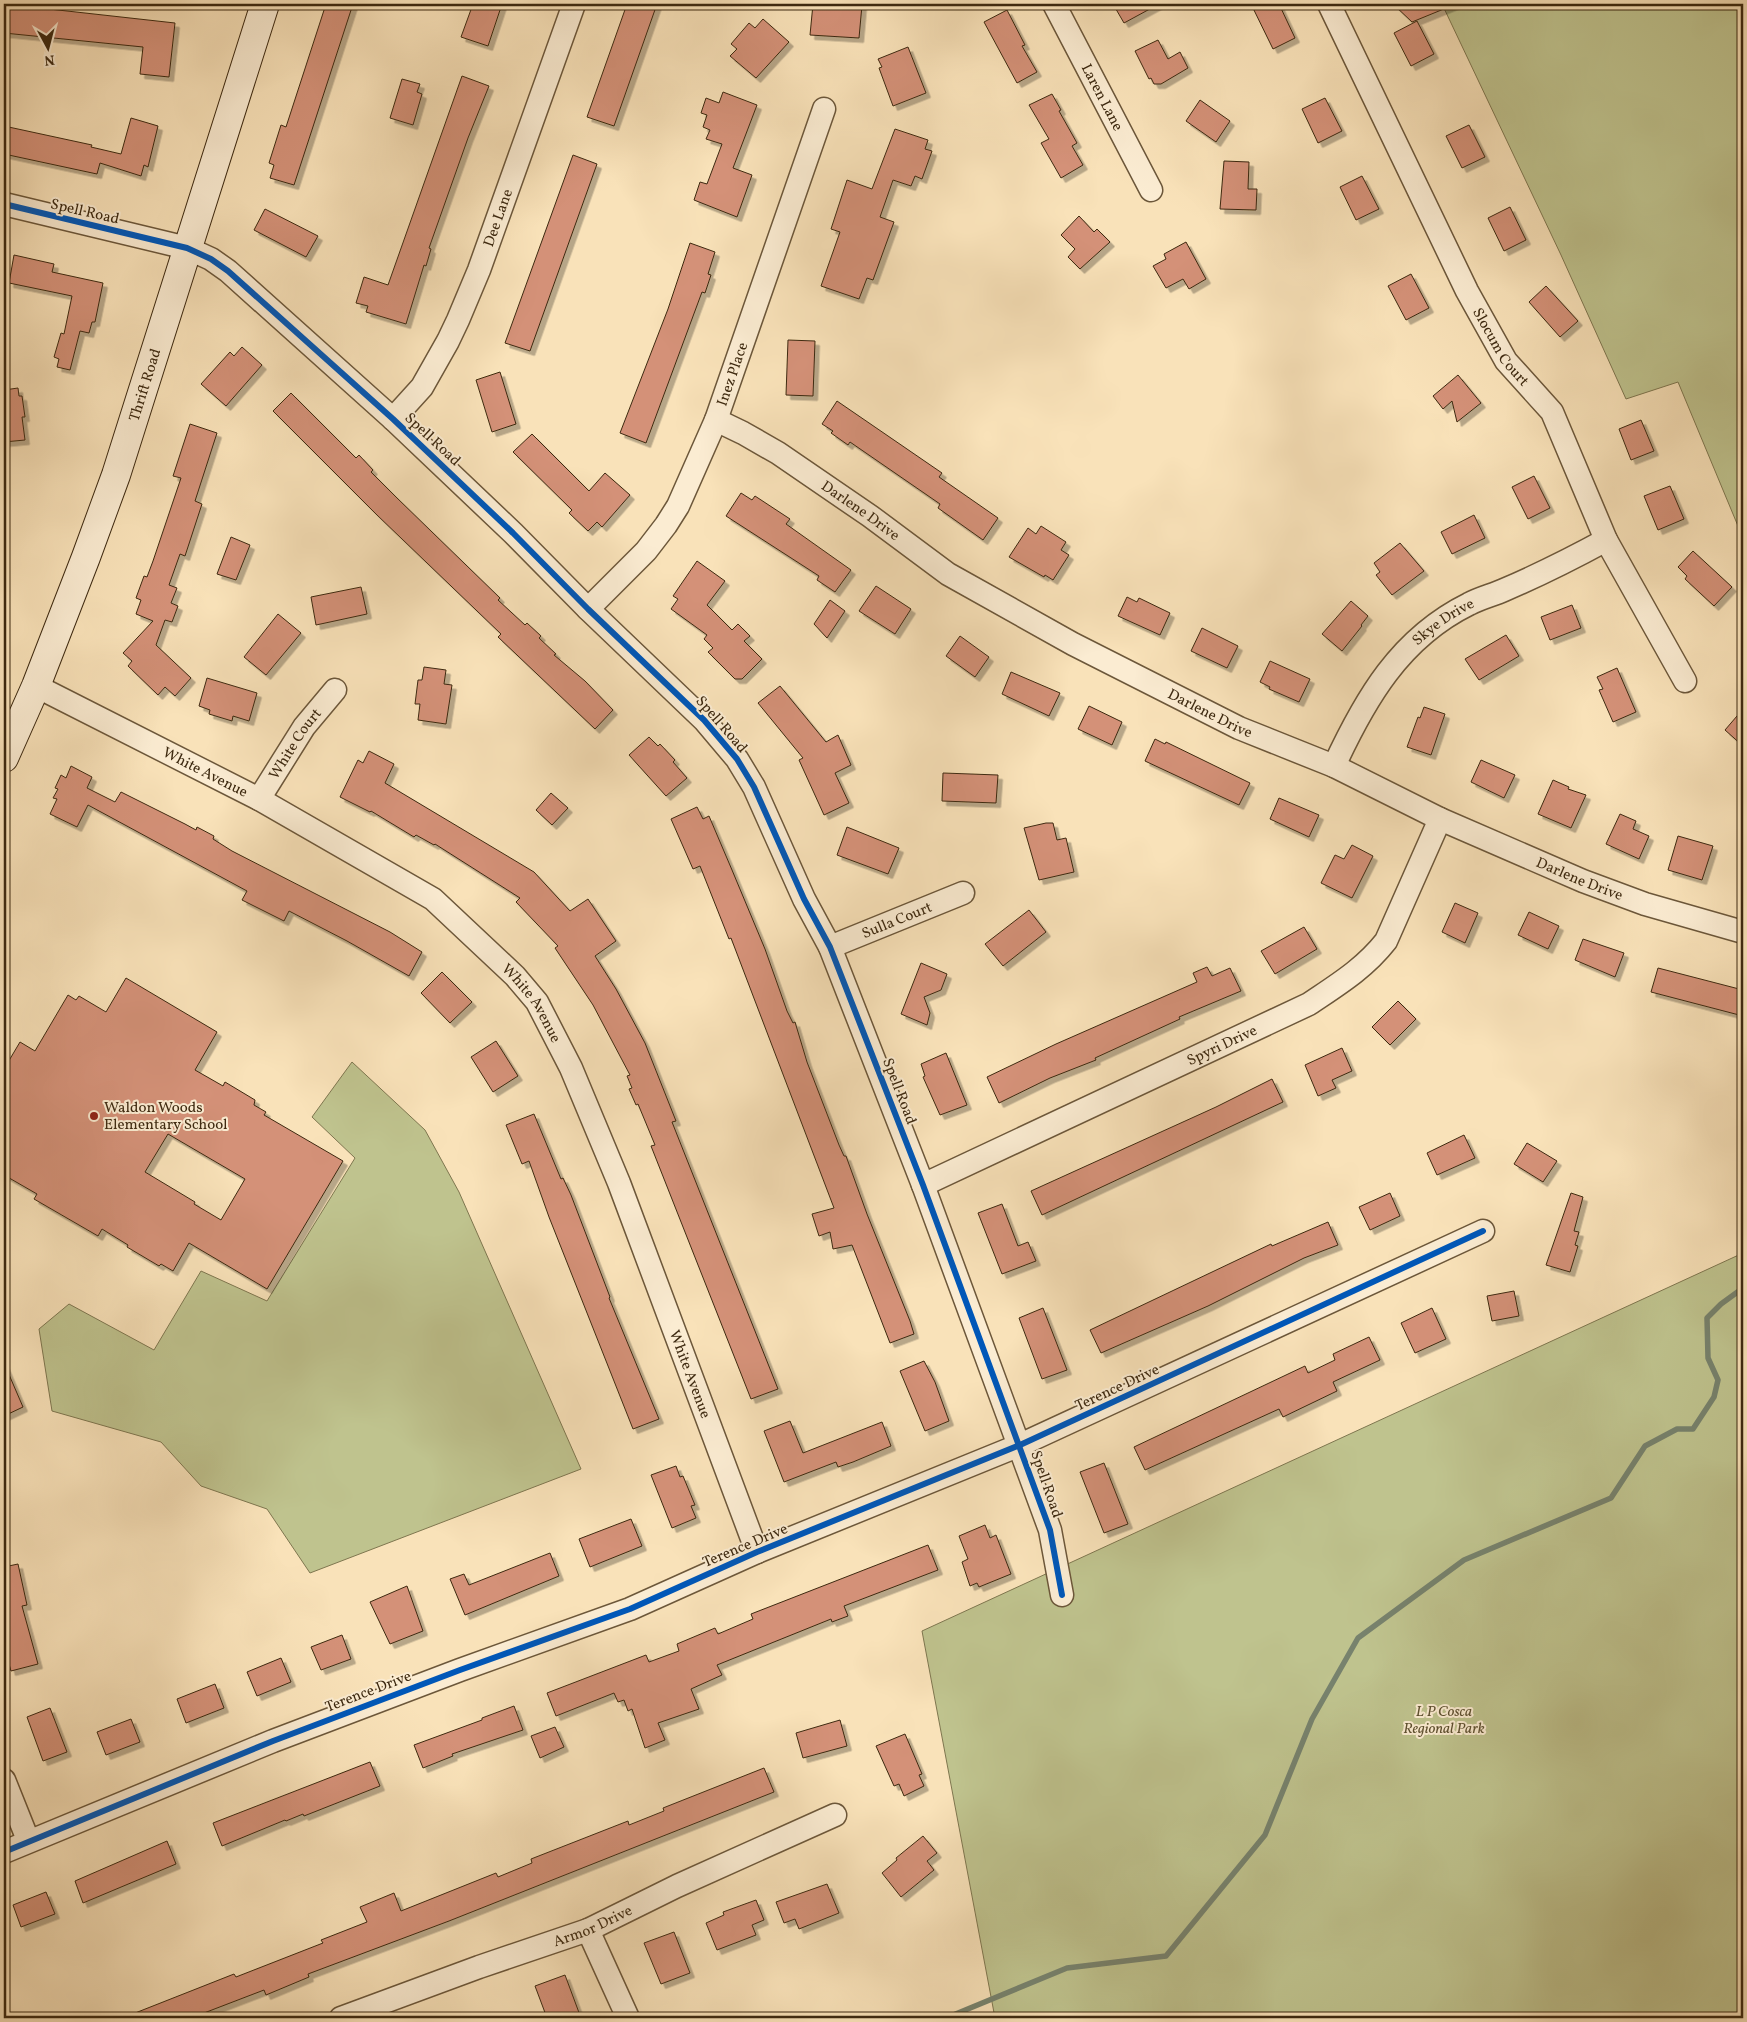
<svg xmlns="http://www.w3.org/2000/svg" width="1747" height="2022" font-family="Vollkorn,serif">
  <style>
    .green { fill: #bfc38e; stroke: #7e764f }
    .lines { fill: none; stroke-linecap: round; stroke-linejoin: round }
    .stream { stroke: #77826d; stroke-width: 5.5 }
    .building { fill: #d49178; stroke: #3d2910; fill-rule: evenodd; filter: url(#shadow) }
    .street-casing { stroke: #6c573a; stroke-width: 25 }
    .secondary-casing { stroke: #3d2910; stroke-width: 30 }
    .street { stroke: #fbecd2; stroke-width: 22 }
    .secondary { stroke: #fbecd2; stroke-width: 28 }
    .cycleway-casing { stroke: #fbecd2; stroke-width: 9 }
    .cycleway { stroke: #0057b8; stroke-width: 6 }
    .poi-dot { fill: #8f2418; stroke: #fbecd2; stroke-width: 2 }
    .labels { text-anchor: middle; stroke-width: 4; stroke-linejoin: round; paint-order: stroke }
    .street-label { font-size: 15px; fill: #3d2910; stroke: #fbecd2 }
    .poi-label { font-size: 15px; fill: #3d2910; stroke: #fbecd2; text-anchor: start }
    .park-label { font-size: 15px; font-style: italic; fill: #5e5030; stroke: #fbecd2 }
  </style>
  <defs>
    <filter id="shadow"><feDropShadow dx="4.5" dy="4.5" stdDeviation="0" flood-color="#0004"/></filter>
  </defs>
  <rect width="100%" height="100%" fill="#f9e2b9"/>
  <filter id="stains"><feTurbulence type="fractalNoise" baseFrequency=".004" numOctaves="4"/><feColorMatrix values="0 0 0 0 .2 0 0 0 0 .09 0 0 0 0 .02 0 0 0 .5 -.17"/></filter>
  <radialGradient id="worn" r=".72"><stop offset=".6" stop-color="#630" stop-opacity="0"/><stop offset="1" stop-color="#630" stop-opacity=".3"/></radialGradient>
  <g class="green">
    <polygon points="1442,4 1743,4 1743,538 1678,382 1626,399 1561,255"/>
    <polygon points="352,1062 425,1130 459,1192 581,1469 310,1573 267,1509 201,1486 161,1442 52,1411 39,1329 69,1304 154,1350 201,1271 267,1301 355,1158 312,1117"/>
    <polygon points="1743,1253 1743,2018 995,2018 922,1631"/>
  </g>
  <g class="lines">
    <polyline class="stream" points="946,2018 1067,1968 1166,1956 1265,1835 1312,1719 1358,1638 1464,1560 1611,1498 1645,1446 1677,1429 1693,1429 1714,1397 1718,1380 1708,1358 1707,1318 1721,1304 1743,1288"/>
  </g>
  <g class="building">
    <polygon points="4,4 175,23 169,77 140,74 143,47 4,33"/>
    <polygon points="326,4 353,4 294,185 270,178 274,165 269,163 281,125 286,127"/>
    <polygon points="473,4 502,4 488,46 461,37"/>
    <polygon points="627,4 657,4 614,126 587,117"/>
    <polygon points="813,4 862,5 859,38 810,35"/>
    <polygon points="1113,4 1159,4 1124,23"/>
    <polygon points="1251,4 1279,4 1295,38 1273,49"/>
    <polygon points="1393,4 1456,4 1412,22"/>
    <polygon points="1007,10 1025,45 1022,46 1037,72 1017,83 984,22"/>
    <polygon points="763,19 789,42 756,78 730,56 737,49 731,44 749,23 755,28"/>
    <polygon points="1417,21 1434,54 1411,66 1394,33"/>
    <polygon points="1158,40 1168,59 1180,52 1188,68 1161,84 1154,84 1151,78 1149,79 1135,51"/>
    <polygon points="908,47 926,93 893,106 879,68 882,67 878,59"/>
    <polygon points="462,76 489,86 468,138 429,248 431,249 426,266 424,265 406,324 366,312 368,306 356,303 364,277 388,285"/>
    <polygon points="402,79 420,84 417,92 422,94 413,125 390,118"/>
    <polygon points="723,92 757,105 733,168 752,175 737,217 694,200 700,182 707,184 722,144 706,139 710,130 703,127 707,115 701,113 706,98 719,103"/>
    <polygon points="1052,94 1061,110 1059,111 1077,143 1072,146 1083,165 1061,178 1041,143 1049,139 1029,105"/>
    <polygon points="1325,98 1342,131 1318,143 1302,109"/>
    <polygon points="1200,100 1230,121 1216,142 1186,121"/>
    <polygon points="131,118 158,126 148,167 144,165 141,176 100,163 97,174 4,154 4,126 92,145 91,147 121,154"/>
    <polygon points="1469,125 1485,157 1462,168 1446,136"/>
    <polygon points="895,129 928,140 925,149 932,151 922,179 915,176 911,186 893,180 880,217 894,222 873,280 867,278 859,299 821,286 840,232 831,229 847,180 872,189"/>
    <polygon points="573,155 597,164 530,351 505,343"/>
    <polygon points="1224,161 1249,162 1248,189 1257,189 1256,210 1220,209"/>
    <polygon points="1362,176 1379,209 1356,220 1340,187"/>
    <polygon points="1510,207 1526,240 1504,251 1488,218"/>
    <polygon points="265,209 318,236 306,257 254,230"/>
    <polygon points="1079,216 1094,232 1097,229 1110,242 1080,269 1068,257 1075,249 1061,235"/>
    <polygon points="1186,242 1206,279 1189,289 1183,279 1166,288 1153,266 1166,259 1164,254"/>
    <polygon points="690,243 715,252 708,274 711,275 705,293 702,292 646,443 620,433 668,309"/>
    <polygon points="14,255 54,264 52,272 103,283 95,322 92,322 89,333 80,331 70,370 57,367 59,359 54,357 61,333 64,334 72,296 9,283"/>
    <polygon points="1411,274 1429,308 1406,320 1388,286"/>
    <polygon points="1546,286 1578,321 1560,337 1529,302"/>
    <polygon points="788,340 815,341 813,396 786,395"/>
    <polygon points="242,347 262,365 226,406 201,384 230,352 234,356"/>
    <polygon points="500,372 516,424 492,432 476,380"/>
    <polygon points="1458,375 1481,403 1457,422 1452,401 1443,409 1433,396"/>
    <polygon points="18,388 19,396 22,396 25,417 22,417 25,440 4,442 4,390"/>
    <polygon points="291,393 356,458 359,455 373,470 371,472 397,498 500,598 498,600 525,625 527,623 541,636 539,638 556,654 554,655 585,681 613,710 595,729 498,637 501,634 377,515 273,411"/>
    <polygon points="837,401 942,473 939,477 998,518 983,540 938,508 940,504 850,442 848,445 831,433 833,431 822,424"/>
    <polygon points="1641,420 1654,451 1631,460 1619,429"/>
    <polygon points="190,424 217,433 195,501 202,504 185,556 180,554 169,585 177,588 171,603 178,606 172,622 165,620 156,645 191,678 175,696 165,687 158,695 128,666 132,661 123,653 153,621 136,614 141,600 136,598 144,576 147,577 153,561 181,478 173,476"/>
    <polygon points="532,434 589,491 605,473 630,495 602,527 597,522 588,531 569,513 572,510 513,452"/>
    <polygon points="1534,476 1550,508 1528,519 1512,487"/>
    <polygon points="1670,486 1684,519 1658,530 1644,496"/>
    <polygon points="741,493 752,500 755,496 790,519 786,524 851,570 835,592 817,580 819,576 726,516"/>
    <polygon points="1474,515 1485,538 1452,554 1441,532"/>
    <polygon points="1041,526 1066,542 1061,550 1069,555 1053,580 1045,575 1044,577 1009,557 1028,528 1036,534"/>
    <polygon points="231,537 250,545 236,580 217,574"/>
    <polygon points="1400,543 1424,571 1392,595 1376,575 1380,572 1374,563"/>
    <polygon points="1693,551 1732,587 1714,606 1685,579 1687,576 1678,567"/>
    <polygon points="697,561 725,581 707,605 732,630 738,624 750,636 744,641 762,659 742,679 735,679 708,652 713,648 704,639 707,635 671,609 678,599 673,596"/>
    <polygon points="876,586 911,609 895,634 859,611"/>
    <polygon points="361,587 367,614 316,625 311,597"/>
    <polygon points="1127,597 1137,602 1139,598 1170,613 1160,635 1118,616"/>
    <polygon points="830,600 845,611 827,638 814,624"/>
    <polygon points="1351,601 1368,616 1361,625 1362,626 1342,651 1322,634"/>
    <polygon points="1572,605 1581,628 1550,640 1541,617"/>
    <polygon points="278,614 301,633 266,675 244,657"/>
    <polygon points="1202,628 1238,646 1227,668 1191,651"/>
    <polygon points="1506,635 1519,656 1479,680 1465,659"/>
    <polygon points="960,636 989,657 975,677 946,656"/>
    <polygon points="1270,661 1310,679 1299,702 1269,689 1270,687 1260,682"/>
    <polygon points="424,667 446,670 444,684 452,685 446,724 418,720 420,704 415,704 418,680 422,680"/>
    <polygon points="1617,668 1636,712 1613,722 1599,690 1603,689 1597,677"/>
    <polygon points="1011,672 1060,693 1049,716 1002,694"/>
    <polygon points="207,678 257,693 249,721 233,716 232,721 209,714 210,710 199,706"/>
    <polygon points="780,686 826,742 838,735 851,765 835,773 849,803 824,815 799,760 803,758 758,703"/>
    <polygon points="1089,706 1122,722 1112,745 1078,729"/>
    <polygon points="1424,707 1445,714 1431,755 1407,747 1418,717 1420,718"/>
    <polygon points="1743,709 1743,746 1725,730"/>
    <polygon points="649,737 658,746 660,744 675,760 673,762 687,778 666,796 629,755"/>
    <polygon points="1155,739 1165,744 1166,742 1250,783 1239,805 1145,761"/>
    <polygon points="369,751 394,764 385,783 534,872 570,911 588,899 616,941 595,956 616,989 645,1043 676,1121 672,1122 778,1389 751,1399 651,1146 655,1145 638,1104 636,1105 629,1089 632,1088 627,1076 630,1075 593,1005 555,948 558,946 516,902 520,898 435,844 434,845 416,835 414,837 371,811 370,812 340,797 358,760 363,763"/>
    <polygon points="1481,760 1515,775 1504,798 1471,782"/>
    <polygon points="71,766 92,777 87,788 115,802 121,792 185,824 196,830 197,827 214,836 213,839 232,851 390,932 422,952 409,976 347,941 289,911 284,921 242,900 247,891 88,805 77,827 50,814 57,799 53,798 58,789 55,788 61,775 66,778"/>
    <polygon points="943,773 998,775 996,803 942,801"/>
    <polygon points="1553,780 1569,787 1568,789 1586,795 1571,828 1538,814"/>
    <polygon points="551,793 568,808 552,825 536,810"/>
    <polygon points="1279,798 1319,815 1309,837 1270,819"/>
    <polygon points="697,807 703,819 709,816 732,870 765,949 787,1011 793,1023 795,1022 807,1062 839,1145 844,1156 846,1156 867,1214 910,1321 914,1334 890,1343 852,1245 833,1249 830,1232 819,1236 812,1214 834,1208 731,938 729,939 700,866 693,869 671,819"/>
    <polygon points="1620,814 1636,821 1633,829 1649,836 1639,859 1606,844"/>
    <polygon points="1046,823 1053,823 1057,840 1066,838 1074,872 1039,880 1024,828"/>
    <polygon points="847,827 899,848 888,874 837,855"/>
    <polygon points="1678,836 1713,846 1702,880 1668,870"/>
    <polygon points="1352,845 1373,856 1352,898 1321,883 1335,855 1344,859"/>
    <polygon points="1455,903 1478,913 1465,943 1442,932"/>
    <polygon points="1029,910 1046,932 1003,966 985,944"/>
    <polygon points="1529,912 1559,926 1548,949 1518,935"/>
    <polygon points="1304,927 1317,949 1275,974 1261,951"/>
    <polygon points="1583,939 1624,953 1615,977 1575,960"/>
    <polygon points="921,963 947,974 941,990 924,997 930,1013 927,1025 901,1014"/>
    <polygon points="1207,967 1212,976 1230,968 1241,991 1179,1017 1180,1019 1095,1058 1096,1060 1050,1078 999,1103 987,1077 1056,1044 1197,982 1193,973"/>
    <polygon points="1658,968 1743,990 1743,1016 1651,992"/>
    <polygon points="442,972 472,1002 450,1023 421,993"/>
    <path d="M126,978l91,54 -22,38 28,16 2,-4 30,18 -1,5 12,7 -2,3 79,46 -76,128 -78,-46 -16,28 -12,-7 -2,2 -32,-19 1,-2 -26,-16 -4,7 -64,-37 3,-5 -33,-19v-106l16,-27 15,9 33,-56 8,5 3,-4 27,16zM168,1134l77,45 -24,41 -27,-16 1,-2 -50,-30z"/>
    <polygon points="1398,1001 1416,1019 1390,1045 1372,1027"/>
    <polygon points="496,1041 518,1076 493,1092 471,1057"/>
    <polygon points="1342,1048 1352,1071 1332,1080 1336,1088 1318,1096 1305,1065"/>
    <polygon points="946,1053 967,1105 940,1115 923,1077 925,1076 921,1064"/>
    <polygon points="1272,1079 1283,1102 1042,1215 1031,1191 1216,1107"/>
    <polygon points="534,1114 561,1179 563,1178 571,1195 610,1297 609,1298 659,1419 633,1429 549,1217 529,1161 522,1164 506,1125"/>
    <polygon points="1464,1135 1475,1158 1437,1175 1427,1153"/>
    <polygon points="1527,1143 1557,1161 1543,1182 1514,1164"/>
    <polygon points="1390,1193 1400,1216 1370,1230 1359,1207"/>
    <polygon points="1571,1193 1583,1197 1574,1231 1579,1232 1575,1245 1578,1246 1570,1272 1546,1265"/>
    <polygon points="1002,1204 1018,1246 1028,1242 1036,1261 1002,1274 978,1213"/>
    <polygon points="1328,1222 1338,1245 1304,1258 1208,1306 1101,1353 1090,1330 1271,1244 1272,1246"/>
    <polygon points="1514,1291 1519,1316 1492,1321 1487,1296"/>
    <polygon points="1043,1308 1067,1370 1042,1379 1019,1318"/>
    <polygon points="1432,1308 1446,1339 1415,1353 1401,1323"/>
    <polygon points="1369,1337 1380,1360 1333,1382 1337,1391 1283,1417 1279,1409 1145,1470 1134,1447 1305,1366 1308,1373 1335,1360 1333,1354"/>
    <polygon points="924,1361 935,1382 949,1421 925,1431 900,1371"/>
    <polygon points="4,1363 23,1407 4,1416"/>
    <polygon points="790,1421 803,1453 882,1422 891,1446 853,1462 838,1467 836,1462 784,1482 764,1431"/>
    <polygon points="1104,1463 1128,1524 1104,1533 1080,1472"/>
    <polygon points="676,1466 680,1477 683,1476 695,1505 691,1506 696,1518 672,1528 651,1475"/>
    <polygon points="631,1519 642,1546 590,1567 579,1539"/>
    <polygon points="985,1525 990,1538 996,1535 1011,1574 979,1587 977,1583 970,1586 962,1562 968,1559 959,1536"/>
    <polygon points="928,1545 938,1570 844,1606 848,1616 832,1622 831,1619 717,1665 722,1675 691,1689 699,1709 658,1723 665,1740 645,1748 632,1709 628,1711 624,1700 618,1702 614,1693 556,1716 547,1693 646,1655 649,1662 679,1651 677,1644 715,1628 718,1634 753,1619 751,1614"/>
    <polygon points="550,1553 559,1576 465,1615 450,1579 464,1574 469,1585"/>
    <polygon points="18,1564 27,1605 22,1606 38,1664 11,1671 4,1647 4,1567"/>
    <polygon points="407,1586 423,1631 390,1644 370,1602"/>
    <polygon points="342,1635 351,1659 321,1670 311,1647"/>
    <polygon points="281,1658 291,1682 257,1696 247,1672"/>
    <polygon points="215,1684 224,1708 186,1723 177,1699"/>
    <polygon points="514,1706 523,1730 452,1754 453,1756 423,1768 414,1745 482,1720 482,1718"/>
    <polygon points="50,1708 67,1752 43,1761 27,1717"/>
    <polygon points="131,1719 140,1742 106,1755 97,1732"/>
    <polygon points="840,1720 847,1746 803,1758 796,1733"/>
    <polygon points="555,1727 564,1747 540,1758 531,1736"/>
    <polygon points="905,1734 922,1774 919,1775 924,1786 904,1796 899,1784 894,1786 876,1746"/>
    <polygon points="370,1762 380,1786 304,1816 303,1814 286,1821 285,1820 222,1846 213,1823"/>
    <polygon points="764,1768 774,1792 449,1921 308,1974 309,1977 266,1995 264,1990 191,2018 125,2018 125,2017 234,1974 236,1977 323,1943 321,1940 367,1922 360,1907 394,1893 401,1911 496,1873 498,1877 532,1863 531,1859 628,1821 629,1825 664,1811 663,1808"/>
    <polygon points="923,1836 937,1853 927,1861 934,1870 901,1897 882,1873 897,1860 896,1858"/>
    <polygon points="167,1841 176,1864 83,1903 75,1881"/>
    <polygon points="827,1884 839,1913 799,1929 795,1919 784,1923 776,1902"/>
    <polygon points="46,1892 55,1914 21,1927 13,1905"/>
    <polygon points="756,1900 764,1920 752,1925 756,1935 717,1950 706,1923 724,1915 723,1912"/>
    <polygon points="674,1932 690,1973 661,1984 644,1943"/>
    <polygon points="565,1975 581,2018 547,2018 535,1986"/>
  </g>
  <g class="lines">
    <g class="street-casing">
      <g id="street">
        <path id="s1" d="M1054,4l97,186"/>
        <path id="s2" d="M1329,4l138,287 39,70 46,51 54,128 79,141"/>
        <polyline points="4,204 187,248 211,259 228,271 393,419 513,533 588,609 704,720 737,759 754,787 804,899 830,947 923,1185 1050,1530 1062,1595"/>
        <path id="s3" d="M393,419l29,-32 26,-46 10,-21 21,-50 95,-266"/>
        <path id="s4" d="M716,420l27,13 35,20 92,63 78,58 125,70 166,84 95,38 106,53 143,62 62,23 98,28"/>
        <path id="s5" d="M588,609l58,-58 20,-26 12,-19 38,-86 108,-311"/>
        <path id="s6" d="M36,686l223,113 174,100 82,77 22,26 34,66 48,115 138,369"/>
        <path id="s7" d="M1334,766c31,-67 66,-128 135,-162 11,-6 24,-9 35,-14 35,-15 69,-32 102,-50"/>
        <path id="s8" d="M259,799l45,-72 31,-37"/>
        <path id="s9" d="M830,947l133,-54"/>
        <path id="s10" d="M923,1185l386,-181c28,-19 55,-35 77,-63l54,-122"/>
        <polyline points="4,1780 28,1840"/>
        <polyline points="4,1852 273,1741 460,1670 630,1609 757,1552 1020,1445 1483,1231"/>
        <polyline points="588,1930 628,2018"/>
        <path id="s11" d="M341,2018l138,-51 109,-37 89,-44 158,-71"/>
      </g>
    </g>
    <g class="secondary-casing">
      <g id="secondary">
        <path id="s12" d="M4,758l32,-72 50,-129 30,-82 149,-471"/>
      </g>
    </g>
    <use href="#street" class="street"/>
    <use href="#secondary" class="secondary"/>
    <g class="cycleway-casing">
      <g id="cycleway">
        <polyline points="4,204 187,248 211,259 228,271 393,419 513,533 588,609 704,720 737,759 754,787 804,899 830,947 923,1185 1050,1530 1062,1595"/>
        <polyline points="4,1852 273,1741 460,1670 630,1609 757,1552 1020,1445 1483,1231"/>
      </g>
    </g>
    <use href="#cycleway" class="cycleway"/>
  </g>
  <circle class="poi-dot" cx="94" cy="1116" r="5"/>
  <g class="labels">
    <g class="street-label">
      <text dy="5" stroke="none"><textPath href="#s1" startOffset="105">Laren Lane</textPath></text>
      <text transform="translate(85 211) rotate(13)" y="5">Spell Road</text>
      <text dy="5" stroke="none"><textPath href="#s3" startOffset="229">Dee Lane</textPath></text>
      <text dy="5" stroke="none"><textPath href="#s2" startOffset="384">Slocum Court</textPath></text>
      <text dy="5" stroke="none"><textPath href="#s5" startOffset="280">Inez Place</textPath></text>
      <text dy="5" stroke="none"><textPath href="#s12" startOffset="399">Thrift Road</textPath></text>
      <text transform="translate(433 439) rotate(43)" y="5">Spell Road</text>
      <text dy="5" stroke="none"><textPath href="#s4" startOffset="171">Darlene Drive</textPath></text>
      <text dy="5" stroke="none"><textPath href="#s7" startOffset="184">Skye Drive</textPath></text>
      <text dy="5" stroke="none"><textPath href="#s4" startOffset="576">Darlene Drive</textPath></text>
      <text transform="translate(722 724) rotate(49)" y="5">Spell Road</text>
      <text dy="5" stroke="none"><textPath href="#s8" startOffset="66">White Court</textPath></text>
      <text dy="5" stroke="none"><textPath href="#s6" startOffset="190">White Avenue</textPath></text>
      <text dy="5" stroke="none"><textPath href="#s4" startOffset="981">Darlene Drive</textPath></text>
      <text dy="5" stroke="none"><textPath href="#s9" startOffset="72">Sulla Court</textPath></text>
      <text dy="5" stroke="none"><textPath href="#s6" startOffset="595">White Avenue</textPath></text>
      <text dy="5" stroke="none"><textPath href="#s10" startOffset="330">Spyri Drive</textPath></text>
      <text transform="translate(900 1091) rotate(69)" y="5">Spell Road</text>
      <text dy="5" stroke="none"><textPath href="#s6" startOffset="1000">White Avenue</textPath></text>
      <text transform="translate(1117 1387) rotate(-25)" y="5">Terence Drive</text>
      <text transform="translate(1047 1484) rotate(71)" y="5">Spell Road</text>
      <text transform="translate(745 1545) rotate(-23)" y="5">Terence Drive</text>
      <text transform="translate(368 1691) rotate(-21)" y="5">Terence Drive</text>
      <text dy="5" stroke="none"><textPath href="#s11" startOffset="268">Armor Drive</textPath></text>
    </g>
    <g class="poi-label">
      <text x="104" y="1112">Waldon Woods<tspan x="104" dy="17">Elementary School</tspan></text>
    </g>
    <g class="park-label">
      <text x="1444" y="1716">L P Cosca<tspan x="1444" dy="17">Regional Park</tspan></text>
    </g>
  </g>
  <rect width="1747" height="2022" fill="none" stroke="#f9e2b9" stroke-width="20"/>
  <rect x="5" y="5" width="1737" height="2012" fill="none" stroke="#3d2910" stroke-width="2.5"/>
  <rect x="10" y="10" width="1727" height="2002" fill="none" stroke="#3d2910"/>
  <g transform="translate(48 48) rotate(173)" stroke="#fbecd2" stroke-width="4" paint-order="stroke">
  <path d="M0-4L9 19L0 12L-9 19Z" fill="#3d2910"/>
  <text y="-8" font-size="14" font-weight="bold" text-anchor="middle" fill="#3d2910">N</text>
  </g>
  <rect width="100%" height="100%" filter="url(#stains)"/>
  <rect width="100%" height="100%" fill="url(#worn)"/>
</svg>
